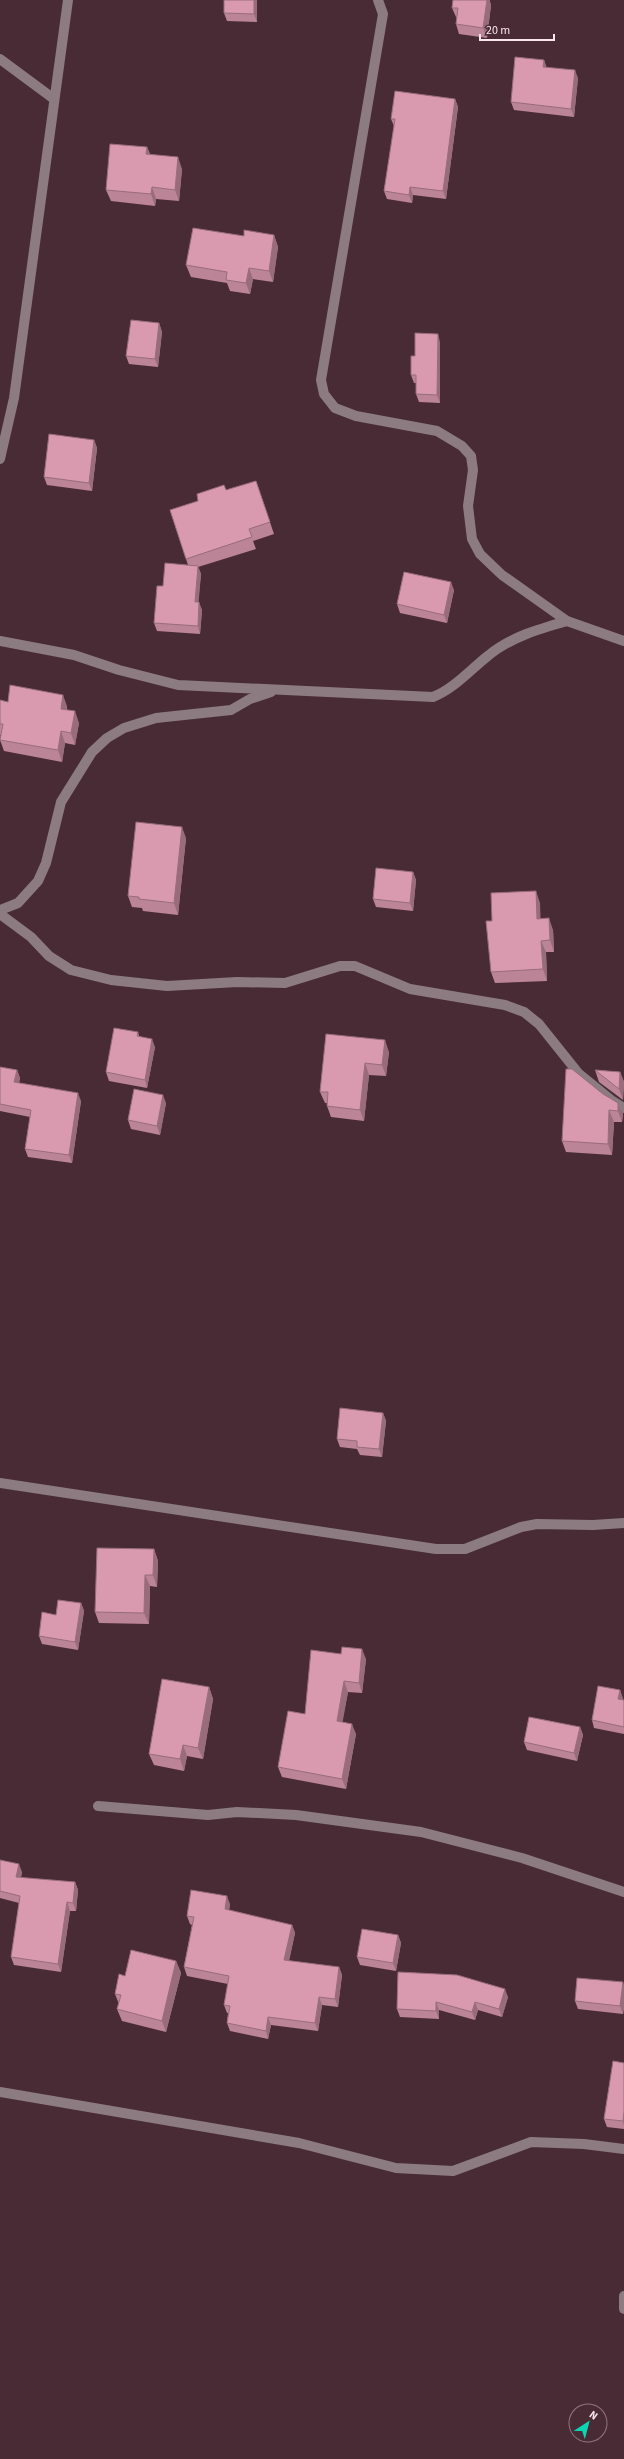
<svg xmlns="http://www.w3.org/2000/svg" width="624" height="2459" font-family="'Source Sans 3',sans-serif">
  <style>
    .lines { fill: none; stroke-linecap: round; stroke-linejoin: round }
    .minor { stroke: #8c7c81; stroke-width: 10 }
    .wall { fill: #bb8497 }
    .shaded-wall { fill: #986c7b }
    .building { fill: #d99ab0; stroke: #986c7b }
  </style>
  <rect width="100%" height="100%" fill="#492b36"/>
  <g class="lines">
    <g class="minor">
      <polyline points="378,0 383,14 321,380 324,394 335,408 356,416 437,431 462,446 471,456 473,470 468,506 472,539 480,554 502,575 567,621 624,641"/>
      <polyline points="0,59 54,99"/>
      <polyline points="0,459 14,398 68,0"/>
      <path d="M0,641l74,14 45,15 59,15 255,12c21,-8 38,-28 56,-42 22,-18 50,-26 78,-34"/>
      <polyline points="0,910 18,903 38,881 46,863 61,802 92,752 107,738 124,728 156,718 231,710 250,699 271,692"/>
      <polyline points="0,914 31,937 49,956 71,970 111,980 167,986 237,982 285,983 340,966 355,966 410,989 505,1005 524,1012 539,1024 579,1074 611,1100 624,1108"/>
      <polyline points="0,1483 436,1549 465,1549 521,1527 537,1524 593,1525 624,1523"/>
      <polyline points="98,1806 208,1815 237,1812 296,1815 421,1832 522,1858 624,1892"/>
      <polyline points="0,2092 299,2143 396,2168 453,2171 531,2142 584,2144 624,2149"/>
      <polyline points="624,2296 624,2309"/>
    </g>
  </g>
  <g class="wall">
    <polygon points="257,0 257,22 227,21 224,13"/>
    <polygon points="453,0 490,0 490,2 491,5 487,38 459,34 456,24 457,18 456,17 452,8"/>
    <polygon points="544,60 546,67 578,78 574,117 514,110 511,102"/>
    <polygon points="455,99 458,107 446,199 413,195 412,203 387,199 384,191 394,126 391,119"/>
    <polygon points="147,147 150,154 182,169 179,201 156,199 155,206 111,201 106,190"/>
    <polygon points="274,235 278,247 273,282 253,279 250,294 230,291 227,283 191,277 186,265 244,236"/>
    <polygon points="159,323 162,332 158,367 129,364 126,356"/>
    <polygon points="440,342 440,403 419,402 416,394 416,383 414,383 411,375 415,356"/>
    <polygon points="94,440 97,448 92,491 47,485 44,477"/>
    <polygon points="256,481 274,534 253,541 256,549 198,567 201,574 198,602 202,610 200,634 157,631 154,623 163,586 188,565 170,510 198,501 226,490"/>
    <polygon points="454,590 447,623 400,613 397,604"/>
    <polygon points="0,700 8,702 67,706 67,710 79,723 75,745 65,743 62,762 4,751 0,740 1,735 0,735"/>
    <polygon points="186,838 178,915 143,911 142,908 132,907 128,896"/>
    <polygon points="413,872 416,880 413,911 376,907 373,899"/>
    <polygon points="540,903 540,919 553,930 554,952 546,952 547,981 495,983 491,972 492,921"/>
    <polygon points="138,1032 139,1036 155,1047 147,1088 109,1081 106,1072"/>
    <polygon points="326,1034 389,1052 386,1076 369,1075 364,1121 331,1117 327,1106 327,1103 325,1103 320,1092"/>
    <polygon points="0,1067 17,1070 20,1078 19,1083 81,1101 72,1163 28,1157 25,1149 30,1117 0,1111"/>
    <polygon points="595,1070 620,1072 624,1082 623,1100 599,1082"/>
    <polygon points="603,1094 618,1103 623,1114 622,1122 614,1122 612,1155 566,1152 562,1141"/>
    <polygon points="166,1103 160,1135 131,1129 128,1120"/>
    <polygon points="383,1413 386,1421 382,1457 360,1455 357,1449 340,1447 337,1439"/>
    <polygon points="154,1549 158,1561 157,1587 150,1586 149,1624 99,1623 95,1612"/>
    <polygon points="81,1603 84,1611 78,1650 42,1644 39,1636 56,1615"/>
    <polygon points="366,1659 362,1693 348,1692 342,1722 356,1734 346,1789 282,1777 278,1767 305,1714"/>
    <polygon points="209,1687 213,1699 203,1759 187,1756 184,1771 154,1765 149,1754"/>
    <polygon points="620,1690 623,1699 623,1700 624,1700 624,1734 594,1728 592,1720"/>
    <polygon points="580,1727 583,1735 577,1761 527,1750 524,1742"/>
    <polygon points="0,1860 22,1872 21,1878 75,1882 78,1890 76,1911 70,1911 61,1972 14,1965 11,1957 19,1903 0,1898"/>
    <polygon points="230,1904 229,1910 292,1925 295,1933 289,1961 339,1967 342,1975 338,2007 322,2005 318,2031 271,2025 268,2039 230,2031 227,2023 228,2013 227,2013 224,2005 228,1984 187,1976 184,1967 192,1925 190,1924 187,1916"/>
    <polygon points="398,1935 401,1943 396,1971 360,1965 357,1957"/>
    <polygon points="176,1961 181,1973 166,2032 122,2021 117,2009 119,2004 115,1994 125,1976"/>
    <polygon points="398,1972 508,1997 502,2017 478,2010 475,2020 439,2010 439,2019 400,2017 397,2009"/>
    <polygon points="624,1985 624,2008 623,2014 578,2009 575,2001"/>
    <polygon points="624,2063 624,2129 607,2127 604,2119"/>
  </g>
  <g class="shaded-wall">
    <polygon points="254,0 257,0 257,22 254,14"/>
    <polygon points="487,0 490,0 490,2 491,5 487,38 483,28"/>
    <polygon points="544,60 547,68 543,67"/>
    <polygon points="575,70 578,78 574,117 571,109"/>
    <polygon points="455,99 458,107 446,199 443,191"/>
    <polygon points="147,147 151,158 146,154"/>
    <polygon points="178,157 182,169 179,201 175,190"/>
    <polygon points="152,187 156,199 155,206 151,194"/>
    <polygon points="410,187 413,195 412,203 409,195"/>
    <polygon points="274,235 278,247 273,282 269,271"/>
    <polygon points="249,268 253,279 250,294 246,283"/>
    <polygon points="159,323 162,332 158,367 155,359"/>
    <polygon points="438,334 440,342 440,403 437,395"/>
    <polygon points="94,440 97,448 92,491 89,483"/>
    <polygon points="198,566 201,574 198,610 195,602"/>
    <polygon points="451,582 454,590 447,623 444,615"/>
    <polygon points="199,602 202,610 200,634 198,626"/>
    <polygon points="63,695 67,706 65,720 61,709"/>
    <polygon points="75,711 79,723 75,745 71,733"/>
    <polygon points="61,731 65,743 62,762 58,750"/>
    <polygon points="182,827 186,838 178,915 174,903"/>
    <polygon points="413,872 416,880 413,911 410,903"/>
    <polygon points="536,891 540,903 541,930 537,919"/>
    <polygon points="549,918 553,930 554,952 550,940"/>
    <polygon points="541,941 546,952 547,981 543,969"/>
    <polygon points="152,1039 155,1047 147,1088 145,1080"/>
    <polygon points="385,1040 389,1052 386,1076 382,1065"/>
    <polygon points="365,1063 369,1075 364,1121 360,1110"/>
    <polygon points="17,1070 20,1078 17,1091 14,1082"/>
    <polygon points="620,1072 624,1082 623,1100 619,1089"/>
    <polygon points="78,1093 81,1101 72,1163 69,1155"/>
    <polygon points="163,1095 166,1103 160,1135 157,1126"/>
    <polygon points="618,1103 623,1114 622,1122 618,1111"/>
    <polygon points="609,1110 614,1122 612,1155 608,1144"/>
    <polygon points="383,1413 386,1421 382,1457 379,1449"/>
    <polygon points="154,1549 158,1561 157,1587 153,1575"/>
    <polygon points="145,1575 150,1586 149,1624 144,1613"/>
    <polygon points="81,1603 84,1611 78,1650 75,1642"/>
    <polygon points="362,1649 366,1659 362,1693 359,1683"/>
    <polygon points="344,1681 348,1692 341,1731 337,1721"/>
    <polygon points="209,1687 213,1699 203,1759 198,1748"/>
    <polygon points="620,1690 623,1699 621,1707 618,1699"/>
    <polygon points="352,1724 356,1734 346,1789 342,1779"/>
    <polygon points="580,1727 583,1735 577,1761 574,1753"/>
    <polygon points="183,1745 187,1756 184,1771 180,1759"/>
    <polygon points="19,1864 22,1872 19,1885 16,1877"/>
    <polygon points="75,1882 78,1890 76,1911 73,1903"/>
    <polygon points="227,1896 230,1904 228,1917 225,1909"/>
    <polygon points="67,1902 70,1911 61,1972 58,1964"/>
    <polygon points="292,1925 295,1933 287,1968 284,1960"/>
    <polygon points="398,1935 401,1943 396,1971 393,1963"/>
    <polygon points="176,1961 181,1973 166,2032 162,2021"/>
    <polygon points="339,1967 342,1975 338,2007 335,1999"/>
    <polygon points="623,1982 624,1985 624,2008 623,2014 620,2006"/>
    <polygon points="505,1989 508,1997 502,2017 499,2009"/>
    <polygon points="319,1997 322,2005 318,2031 315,2023"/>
    <polygon points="436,2002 439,2010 439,2019 436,2011"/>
    <polygon points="475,2002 478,2010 475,2020 472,2012"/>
    <polygon points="268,2017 271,2025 268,2039 266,2031"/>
    <polygon points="624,2111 624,2126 623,2121"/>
  </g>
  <g class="building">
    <polygon points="224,0 254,0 254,14 224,13"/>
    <polygon points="453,0 487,0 483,28 456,24 458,8 452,8"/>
    <polygon points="515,57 544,60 543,67 575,70 571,109 511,102"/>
    <polygon points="395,91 455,99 443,191 410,187 409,195 384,191 395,119 391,119"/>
    <polygon points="110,144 147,147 146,154 178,157 175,190 152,187 151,194 106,190"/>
    <polygon points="193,228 244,236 244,230 274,235 269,271 249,268 246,283 226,280 227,272 186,265"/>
    <polygon points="131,320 159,323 155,359 126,356"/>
    <polygon points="415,333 438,334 437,395 416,394 416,375 411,375 411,356 415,356"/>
    <polygon points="49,434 94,440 89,483 44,477"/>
    <polygon points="256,481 270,522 249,529 252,537 186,559 170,510 198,501 197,494 224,485 226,490"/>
    <polygon points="165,563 198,566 195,602 199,602 198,626 154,623 157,586 163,586"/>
    <polygon points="404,572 451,582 444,615 397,604"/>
    <polygon points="10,685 63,695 61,709 75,711 71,733 61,731 58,750 0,740 3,724 0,724 0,700 8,702"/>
    <polygon points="136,822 182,827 174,903 139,899 139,897 128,896"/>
    <polygon points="376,868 413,872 410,903 373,899"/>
    <polygon points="536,891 537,919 549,918 550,940 541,941 543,969 491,972 486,921 492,921 491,893"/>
    <polygon points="114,1028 138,1032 137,1036 152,1039 145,1080 106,1072"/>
    <polygon points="326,1034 385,1040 382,1065 365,1063 360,1110 327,1106 328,1092 320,1092"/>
    <polygon points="0,1067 17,1070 14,1082 78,1093 69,1155 25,1149 31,1110 0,1104"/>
    <polygon points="566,1069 572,1069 603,1094 618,1103 618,1111 609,1110 608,1144 562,1141"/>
    <polygon points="595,1070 620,1072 619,1089"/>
    <polygon points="134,1089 163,1095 157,1126 128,1120"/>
    <polygon points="340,1408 383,1413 379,1449 357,1447 357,1441 337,1439"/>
    <polygon points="97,1548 154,1549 153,1575 145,1575 144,1613 95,1612"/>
    <polygon points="58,1600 81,1603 75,1642 39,1636 42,1612 56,1615"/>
    <polygon points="342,1647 362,1649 359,1683 344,1681 337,1721 352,1724 342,1779 278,1767 288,1711 305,1714 311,1650 341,1654"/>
    <polygon points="162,1679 209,1687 198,1748 183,1745 180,1759 149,1754"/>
    <polygon points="598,1686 620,1690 618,1699 624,1700 624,1727 592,1720"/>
    <polygon points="529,1717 580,1727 574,1753 524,1742"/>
    <polygon points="0,1860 19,1864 16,1877 75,1882 73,1903 67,1902 58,1964 11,1957 20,1896 0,1891"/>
    <polygon points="191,1890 227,1896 225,1909 292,1925 284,1960 339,1967 335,1999 319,1997 315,2023 268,2017 266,2031 227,2023 230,2006 224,2005 229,1976 184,1967 194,1917 187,1916"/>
    <polygon points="362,1929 398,1935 393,1963 357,1957"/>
    <polygon points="131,1950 176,1961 162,2021 117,2009 121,1995 115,1994 119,1974 125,1976"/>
    <polygon points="398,1972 457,1975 505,1989 499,2009 475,2002 472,2012 436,2002 436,2011 397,2009"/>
    <polygon points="577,1978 623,1982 620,2006 575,2001"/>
    <polygon points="613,2061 624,2063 624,2111 623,2121 604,2119"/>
  </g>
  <g transform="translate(588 2423) rotate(36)"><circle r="19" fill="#492b36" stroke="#90767f"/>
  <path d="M0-3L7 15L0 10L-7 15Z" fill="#0cd5b5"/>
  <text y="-6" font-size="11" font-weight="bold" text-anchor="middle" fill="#fae6ec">N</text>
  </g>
  <path d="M480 34v6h74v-6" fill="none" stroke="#fae6ec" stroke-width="2"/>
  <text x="486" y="34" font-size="12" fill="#fae6ec" stroke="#492b36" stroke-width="3" paint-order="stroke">20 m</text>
</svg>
